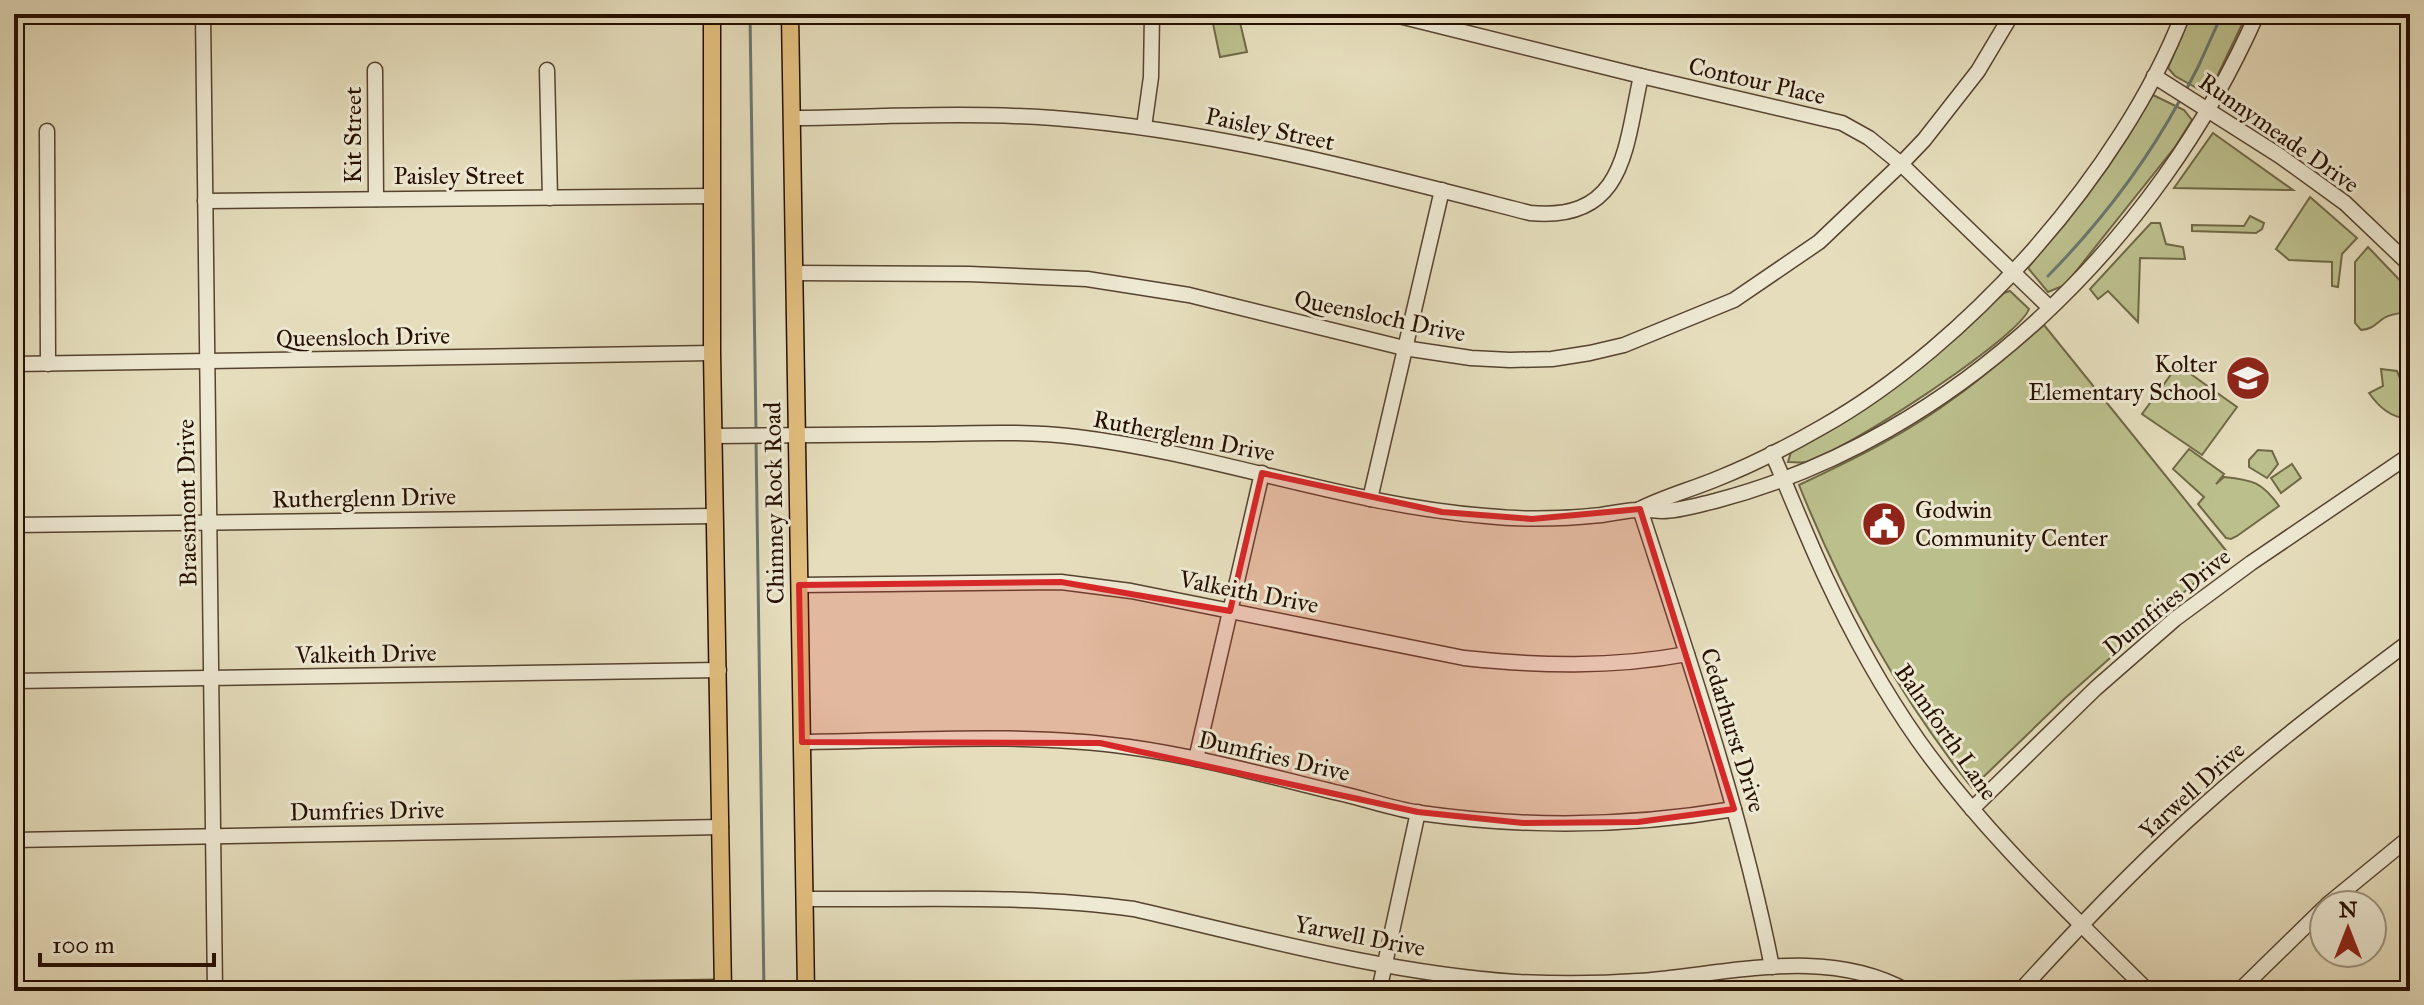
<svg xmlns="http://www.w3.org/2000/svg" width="2424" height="1005" font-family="'IM FELL Great Primer',serif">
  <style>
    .green { fill: #bbbf8c; stroke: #706846; stroke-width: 2 }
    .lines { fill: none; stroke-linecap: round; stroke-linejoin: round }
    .stream { stroke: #6a766f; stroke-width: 3 }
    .minor-casing { stroke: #56432f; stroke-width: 17 }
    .major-casing { stroke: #261000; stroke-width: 19 }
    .minor { stroke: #eee9d3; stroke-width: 14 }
    .major { stroke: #e2be7e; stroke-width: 16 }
    .marked { fill: #d62828; fill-opacity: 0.2; stroke: #d62828; stroke-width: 6; stroke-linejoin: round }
    .labels { text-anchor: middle; stroke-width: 6; stroke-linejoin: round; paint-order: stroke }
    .street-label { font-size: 24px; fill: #261000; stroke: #eee9d3 }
    .poi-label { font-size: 24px; fill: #261000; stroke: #eee9d3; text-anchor: end }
  </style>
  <rect width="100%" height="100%" fill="#e5ddbc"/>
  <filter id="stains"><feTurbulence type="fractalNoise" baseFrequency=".0025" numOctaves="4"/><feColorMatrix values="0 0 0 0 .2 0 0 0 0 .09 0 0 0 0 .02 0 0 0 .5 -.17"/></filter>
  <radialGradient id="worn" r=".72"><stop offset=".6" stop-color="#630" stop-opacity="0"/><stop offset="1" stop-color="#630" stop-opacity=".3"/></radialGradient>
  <g class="green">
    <polygon points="1211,14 1238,14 1247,52 1220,57"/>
    <polygon points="2191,14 2247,14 2212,87 2202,91 2175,76 2168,68"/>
    <polygon points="2153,95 2184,110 2192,120 2175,147 2065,285 2048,292 2028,268 2108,167"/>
    <polygon points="2213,133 2293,190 2174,188"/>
    <polygon points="2310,197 2357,238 2342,254 2338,287 2332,286 2332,262 2289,260 2276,249"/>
    <polygon points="2250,216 2264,223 2262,229 2256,233 2192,231 2192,225 2244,226"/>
    <polygon points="2151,223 2160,223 2166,244 2183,247 2185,259 2140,258 2138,322 2108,291 2098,299 2090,289"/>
    <path d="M2368,247l42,44v21c-9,1 -18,1 -26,6 -9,6 -11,11 -23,12l-6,-7v-61z"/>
    <path d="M2010,291l19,18c-12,31 -186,143 -222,153 -6,1 -13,0 -19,0l3,-10 84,-53 49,-34 80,-72z"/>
    <path d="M2044,325l184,228 -165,147 -91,88c-75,-95 -128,-191 -173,-303 55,-26 109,-52 158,-89 30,-22 58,-46 87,-71z"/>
    <polygon points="2178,365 2237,407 2202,455 2142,414"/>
    <path d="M2381,369l16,2 5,12 8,2 -2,34c-18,-2 -29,-12 -39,-26l14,-7z"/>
    <path d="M2189,449l35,25 -8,10 8,-7c29,3 38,5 55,29l-42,30 -6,3 -5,-1 -28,-34 6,-7 -31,-28z"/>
    <polygon points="2258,450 2272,451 2278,464 2267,478 2249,467 2249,460"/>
    <polygon points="2292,464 2301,478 2281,493 2271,478"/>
  </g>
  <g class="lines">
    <g class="stream">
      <polyline points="750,14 756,431"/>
      <polyline points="2186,90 2199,65 2222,14"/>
      <path d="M2048,276c51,-52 97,-112 132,-176"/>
      <polyline points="756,439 764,991"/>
    </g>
    <g class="minor-casing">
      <g id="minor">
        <polyline points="203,14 215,991"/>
        <polyline points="1391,14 1641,76 1842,123 1869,138 1901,164 2050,308"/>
        <polyline points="375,70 376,199"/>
        <polyline points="547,70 550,198"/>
        <polyline points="2154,76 2280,156 2345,203 2410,265"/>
        <path d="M792,118c87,-1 175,-6 261,0 162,12 321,55 477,95 96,9 95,-66 111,-137"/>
        <polyline points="1144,127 1151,77 1152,14"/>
        <polyline points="47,131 48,364"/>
        <polyline points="205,201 712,196"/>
        <polyline points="794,273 969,274 1087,279 1189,295 1404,348 1471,358 1510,360 1552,359 1590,353 1624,345 1734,300 1819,242 1901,164 1924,140 1978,71 2012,14"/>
        <polyline points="14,364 712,353"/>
        <path d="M714,436c71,0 142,-2 213,-2 50,-1 101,-3 150,3 138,17 270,68 409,79 38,4 77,3 115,-1 12,-2 23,-4 35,-5 9,-1 18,1 26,1 17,0 36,-6 53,-10 242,-63 443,-262 542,-487"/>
        <path d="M1772,453c18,41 34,82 53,123 26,56 58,114 93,164 66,93 150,171 230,251"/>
        <polyline points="1370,499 1442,190"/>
        <path d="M1640,509c26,-13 53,-20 79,-31 35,-14 70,-32 103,-51 147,-83 300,-256 361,-413"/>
        <path d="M1640,509c49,151 101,302 132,458"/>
        <polyline points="14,525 715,516"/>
        <path d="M799,585l262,-3 70,9 333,67c76,8 148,10 223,-4"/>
        <polyline points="14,681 719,670"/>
        <path d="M802,742c107,-1 221,-10 327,5 72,10 143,30 214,47 25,6 51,15 77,19 105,15 209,14 314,-4"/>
        <polyline points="1196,759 1262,473"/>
        <polyline points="1972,809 2096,688 2175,619 2251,563 2410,455"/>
        <polyline points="14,840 721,827"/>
        <path d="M804,899c109,1 222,-5 330,10 126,29 252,64 382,73 41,2 81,2 122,-1 88,-6 187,-36 269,10"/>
        <polyline points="2327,905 2410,837"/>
        <polyline points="427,991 723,987"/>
        <polyline points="1379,991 1418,812"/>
        <path d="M2020,991c60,-66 122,-131 189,-190 64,-57 133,-109 201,-160"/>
        <polyline points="2239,991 2324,908"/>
      </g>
    </g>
    <g class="major-casing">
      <g id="major">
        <polyline points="712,14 712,353 723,991"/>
        <polyline points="790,14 806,991"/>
      </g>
    </g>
    <use href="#minor" class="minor"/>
    <use href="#major" class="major"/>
  </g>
  <path class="marked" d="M1262,473l180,39 90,7 108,-10 94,300 -96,13 -115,1 -105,-11 -318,-69 -298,-1 -3,-157 262,-3 169,29z"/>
  <defs>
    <g id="school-disc" transform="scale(2.3)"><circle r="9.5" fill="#8f2418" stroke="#eee9d3"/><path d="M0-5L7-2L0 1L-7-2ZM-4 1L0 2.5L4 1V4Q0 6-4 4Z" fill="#fff"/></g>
    <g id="civic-disc" transform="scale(2.3)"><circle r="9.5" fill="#8f2418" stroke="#eee9d3"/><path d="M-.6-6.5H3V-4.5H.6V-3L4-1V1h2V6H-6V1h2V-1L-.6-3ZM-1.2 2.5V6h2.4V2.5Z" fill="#fff"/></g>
  </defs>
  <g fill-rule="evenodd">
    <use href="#school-disc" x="2248" y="378"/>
    <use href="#civic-disc" x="1884" y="524"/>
  </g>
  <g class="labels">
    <g class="street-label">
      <text transform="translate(1757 81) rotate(13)" y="8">Contour Place</text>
      <text transform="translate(1270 129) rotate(12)" y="8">Paisley Street</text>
      <text transform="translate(2279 133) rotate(35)" y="8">Runnymeade Drive</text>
      <text transform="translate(353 135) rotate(-90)" y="8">Kit Street</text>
      <text x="459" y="184">Paisley Street</text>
      <text transform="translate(1380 316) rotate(12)" y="8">Queensloch Drive</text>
      <text transform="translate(363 337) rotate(-1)" y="8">Queensloch Drive</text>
      <text transform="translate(1184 436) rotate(11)" y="8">Rutherglenn Drive</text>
      <text transform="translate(364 498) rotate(-1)" y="8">Rutherglenn Drive</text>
      <text transform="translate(187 503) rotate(-91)" y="8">Braesmont Drive</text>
      <text transform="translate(774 503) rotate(-91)" y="8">Chimney Rock Road</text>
      <text transform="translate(1249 592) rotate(11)" y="8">Valkeith Drive</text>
      <text transform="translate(2167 602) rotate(-39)" y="8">Dumfries Drive</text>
      <text transform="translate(366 654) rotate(-1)" y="8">Valkeith Drive</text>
      <text transform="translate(1733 730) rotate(73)" y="8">Cedarhurst Drive</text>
      <text transform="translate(1946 732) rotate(55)" y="8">Balmforth Lane</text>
      <text transform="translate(1274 756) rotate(13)" y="8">Dumfries Drive</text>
      <text transform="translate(2192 790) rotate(-42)" y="8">Yarwell Drive</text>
      <text transform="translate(367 811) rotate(-1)" y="8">Dumfries Drive</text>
      <text transform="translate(1360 936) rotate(11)" y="8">Yarwell Drive</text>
    </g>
    <g class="poi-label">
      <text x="2217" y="372">Kolter<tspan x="2217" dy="28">Elementary School</tspan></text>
      <text x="1915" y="518" text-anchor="start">Godwin<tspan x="1915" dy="28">Community Center</tspan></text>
    </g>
  </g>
  <rect width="2424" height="1005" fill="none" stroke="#e5ddbc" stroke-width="48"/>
  <rect x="16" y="16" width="2392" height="973" fill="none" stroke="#261000" stroke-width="4"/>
  <rect x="24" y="24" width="2376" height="957" fill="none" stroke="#261000" stroke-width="2"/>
  <g transform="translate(2348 929)"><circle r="38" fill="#eee9d3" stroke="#9e927f" stroke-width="2"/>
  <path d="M0-6L14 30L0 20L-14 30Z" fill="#8f2418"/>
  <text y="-12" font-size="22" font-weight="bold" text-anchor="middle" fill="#261000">N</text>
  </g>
  <path d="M40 953v12h174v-12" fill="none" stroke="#261000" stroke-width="4"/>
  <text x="52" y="953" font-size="24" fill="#261000" stroke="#eee9d3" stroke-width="6" paint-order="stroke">100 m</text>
  <rect width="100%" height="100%" filter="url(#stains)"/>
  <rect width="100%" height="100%" fill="url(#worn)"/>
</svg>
